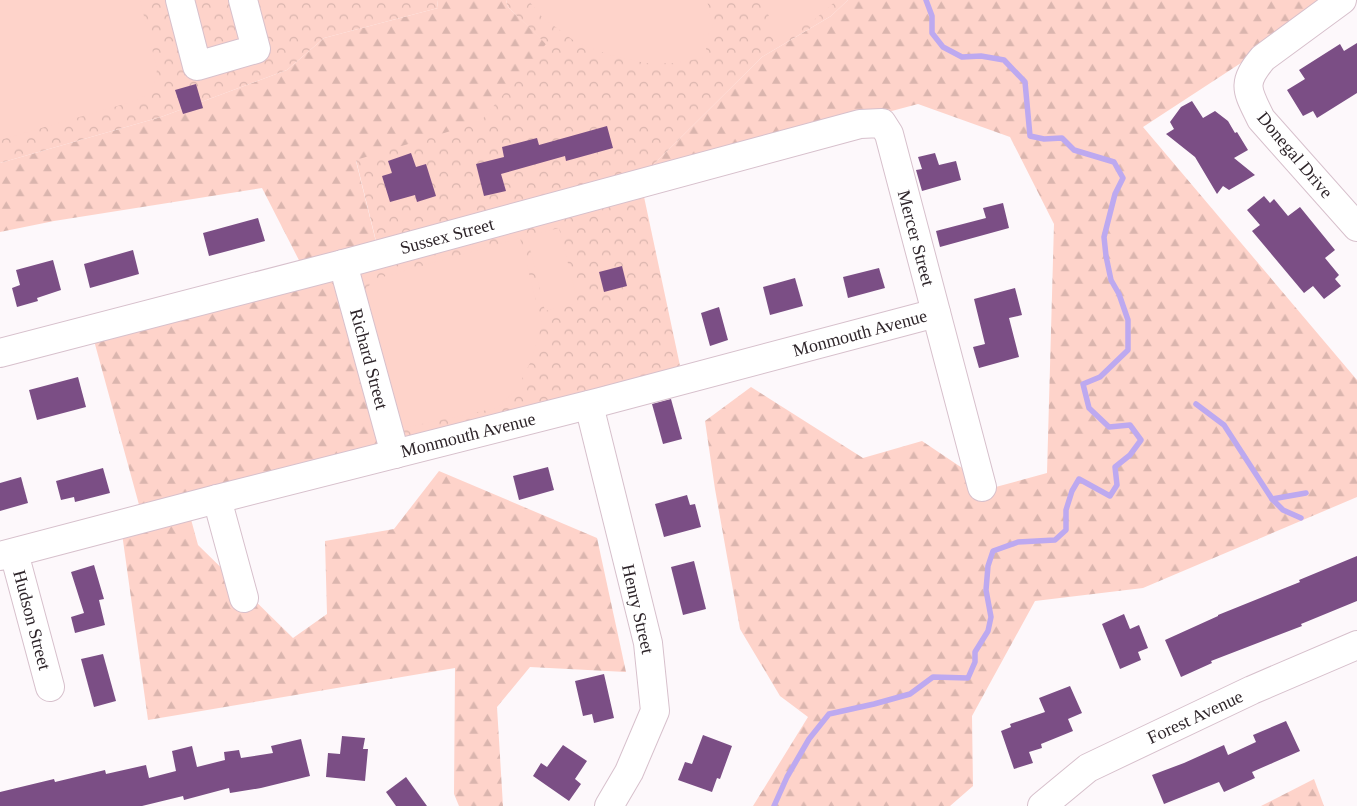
<svg xmlns="http://www.w3.org/2000/svg" width="1357" height="806" font-family="Georgia,serif">
  <style>
    .forest { fill: url(#forest-firs) }
    .park { fill: url(#park-crowns) }
    .pitch { fill: #fed3ca }
    .lines { fill: none; stroke-linecap: round; stroke-linejoin: round }
    .stream { stroke: #bda9f0; stroke-width: 5.5 }
    .building { fill: #7b4e85 }
    .minor-casing { stroke: #d7c0cc; stroke-width: 30 }
    .minor { stroke: #fff; stroke-width: 28 }
    .labels { text-anchor: middle; stroke-width: 5; stroke-linejoin: round; paint-order: stroke }
    .street-label { font-size: 18px; fill: #2e252a; stroke: #fff }
  </style>
  <defs>
    <pattern id="forest-firs" width="22" height="20" patternUnits="userSpaceOnUse" patternTransform="scale(1.25)"><rect width="22" height="20" fill="#fed3ca"/><path d="M5 1l3.5 6h-7zM16 11l3.5 6h-7z" fill="#dab5ae"/></pattern>
    <pattern id="park-crowns" width="20" height="18" patternUnits="userSpaceOnUse" patternTransform="scale(1.25)"><rect width="20" height="18" fill="#fed3ca"/><path d="M2 6a3 3 0 1 1 6 0M12 15a3 3 0 1 1 6 0" fill="none" stroke="#dab5ae"/></pattern>
  </defs>
  <rect width="100%" height="100%" fill="#fdf8fb"/>
  <g class="forest">
    <polygon points="437,0 506,0 508,7 547,44 480,123 356,161 377,246 387,450 186,501 198,545 293,638 327,614 325,541 394,529 439,471 597,538 626,672 530,667 497,707 503,806 459,806 454,794 455,668 148,720 120,519 141,512 90,326 304,270 262,188 54,221 0,232 0,163 161,117 287,70 324,38 438,8"/>
    <polygon points="848,0 1326,0 1307,20 1143,127 1357,380 1357,497 1143,588 1035,601 972,716 973,786 950,806 753,806 808,717 780,696 740,629 715,489 705,421 751,387 863,458 922,441 992,488 1047,473 1054,224 1010,137 918,104 640,178 762,57 831,16"/>
    <polygon points="1314,779 1324,806 1261,806"/>
  </g>
  <g class="park">
    <polygon points="0,0 437,0 438,8 324,38 287,70 161,117 0,163"/>
    <polygon points="506,0 848,0 831,16 762,57 640,178 682,375 387,450 336,256 377,245 356,160 480,122 546,44 508,7"/>
  </g>
  <g class="pitch">
    <path d="M0,0h140l17,69c-2,20 -8,27 -26,33l-131,38z"/>
    <polygon points="528,0 707,0 714,33 703,35 708,57 675,63 645,63 610,55 577,43 542,17"/>
    <polygon points="761,0 837,0 814,20 780,38"/>
    <polygon points="559,228 578,303 545,311 527,236"/>
    <polygon points="520,238 542,324 532,359 517,389 497,408 403,428 364,296 372,280"/>
  </g>
  <g class="lines">
    <g class="stream">
      <polyline points="1196,404 1224,425 1272,499 1283,510 1301,518"/>
      <polyline points="1272,499 1306,493"/>
      <polyline points="774,806 787,777 809,739 829,714 874,704 910,694 933,677 968,678 975,662 975,652 988,631 991,617 986,590 988,566 993,551 1018,542 1055,540 1066,530 1066,510 1072,491 1079,479 1110,496 1117,485 1115,467 1130,455 1141,440 1130,425 1109,427 1089,408 1083,384 1100,377 1128,350 1128,320 1119,294 1111,280 1106,256 1104,237 1115,194 1123,178 1114,162 1074,150 1062,138 1044,139 1030,136 1025,82 1004,60 981,56 962,57 943,47 932,33 932,16 926,0"/>
    </g>
  </g>
  <g class="building">
    <polygon points="1357,43 1357,93 1317,118 1313,111 1303,116 1287,90 1305,79 1299,70 1340,44 1344,51"/>
    <polygon points="196,84 203,108 183,114 175,90"/>
    <polygon points="1192,101 1203,118 1215,111 1228,121 1235,133 1237,132 1248,150 1234,158 1255,175 1229,190 1223,186 1217,194 1195,157 1166,134 1174,129 1170,122 1181,107"/>
    <polygon points="607,126 613,148 566,161 565,156 501,174 506,191 484,196 476,164 504,157 502,147 537,138 539,145"/>
    <polygon points="411,153 416,167 426,164 436,196 417,202 415,195 390,202 382,176 392,173 388,161"/>
    <polygon points="935,153 939,165 956,161 961,180 922,191 916,170 922,169 918,157"/>
    <polygon points="1264,196 1270,203 1274,199 1288,216 1300,207 1335,250 1325,258 1339,275 1335,279 1341,286 1324,299 1313,286 1304,293 1252,231 1260,225 1247,210"/>
    <polygon points="1003,203 1009,228 940,247 936,231 986,218 983,208"/>
    <polygon points="258,218 265,241 209,256 203,233"/>
    <polygon points="133,250 139,274 90,288 84,264"/>
    <polygon points="53,260 61,290 37,298 38,301 17,307 12,288 20,285 16,270"/>
    <polygon points="622,266 627,286 604,292 599,272"/>
    <polygon points="879,268 885,288 848,298 843,277"/>
    <polygon points="795,278 803,306 770,315 763,287"/>
    <polygon points="1015,288 1022,315 1009,318 1019,357 979,368 973,347 985,344 974,299"/>
    <polygon points="719,307 728,340 710,346 701,313"/>
    <polygon points="78,377 86,407 37,420 29,390"/>
    <polygon points="671,399 682,439 663,444 652,404"/>
    <polygon points="548,467 554,490 519,500 513,476"/>
    <polygon points="103,468 110,493 75,502 74,497 61,500 56,481"/>
    <polygon points="21,477 28,503 0,511 0,483"/>
    <polygon points="687,495 690,505 695,504 701,527 664,537 655,504"/>
    <polygon points="1357,556 1357,601 1301,624 1302,626 1211,661 1212,663 1181,677 1165,640 1218,616 1218,615 1300,582 1299,580"/>
    <polygon points="694,561 706,609 683,615 671,567"/>
    <polygon points="94,565 104,599 99,600 105,625 75,633 71,617 84,613 71,572"/>
    <polygon points="1124,614 1130,629 1139,625 1148,648 1138,652 1141,660 1120,669 1102,624"/>
    <polygon points="103,654 116,701 94,707 81,659"/>
    <polygon points="604,674 614,718 594,723 592,714 583,716 575,681"/>
    <polygon points="1070,686 1082,713 1068,719 1073,731 1041,744 1042,748 1029,752 1033,763 1014,769 1001,731 1011,727 1010,724 1045,712 1039,698"/>
    <polygon points="1286,721 1300,751 1252,772 1255,778 1224,792 1219,782 1164,804 1152,775 1184,763 1224,745 1228,755 1256,742 1253,735"/>
    <polygon points="703,735 732,746 720,779 717,778 712,792 678,780 685,762 692,764"/>
    <polygon points="342,736 365,738 363,749 368,749 365,781 326,777 328,753 340,754"/>
    <polygon points="301,739 310,776 261,788 230,793 229,788 184,800 183,796 142,806 0,806 0,792 54,779 55,782 105,770 106,774 146,765 149,778 176,771 172,751 192,746 197,767 225,760 224,752 239,750 241,758 273,753 271,746"/>
    <polygon points="563,745 587,761 575,779 581,784 569,801 533,776 541,763 547,767"/>
    <polygon points="406,777 427,806 396,806 386,792"/>
  </g>
  <g class="lines">
    <g class="minor-casing">
      <g id="minor">
        <polyline points="180,0 197,66 256,49 243,0"/>
        <path d="M1342,0l-79,58c-22,26 -16,32 -2,61l96,108"/>
        <polyline points="343,264 395,454"/>
        <polyline points="0,353 343,264 860,124 882,123 889,134 982,487"/>
        <polyline points="589,405 648,643 655,711 629,772 609,806"/>
        <polyline points="217,499 244,598"/>
        <polyline points="14,553 50,687"/>
        <polyline points="0,556 217,499 600,402 936,313"/>
        <polyline points="1042,806 1088,768 1252,690 1357,645"/>
      </g>
    </g>
    <use href="#minor" class="minor"/>
  </g>
  <g class="labels">
    <g class="street-label">
      <text transform="translate(1295 155) rotate(50)" y="6">Donegal Drive</text>
      <text transform="translate(447 236) rotate(-15)" y="6">Sussex Street</text>
      <text transform="translate(916 238) rotate(75)" y="6">Mercer Street</text>
      <text transform="translate(860 333) rotate(-15)" y="6">Monmouth Avenue</text>
      <text transform="translate(369 359) rotate(75)" y="6">Richard Street</text>
      <text transform="translate(468 435) rotate(-14)" y="6">Monmouth Avenue</text>
      <text transform="translate(638 609) rotate(77)" y="6">Henry Street</text>
      <text transform="translate(32 620) rotate(75)" y="6">Hudson Street</text>
      <text transform="translate(1195 717) rotate(-25)" y="6">Forest Avenue</text>
    </g>
  </g>
</svg>
